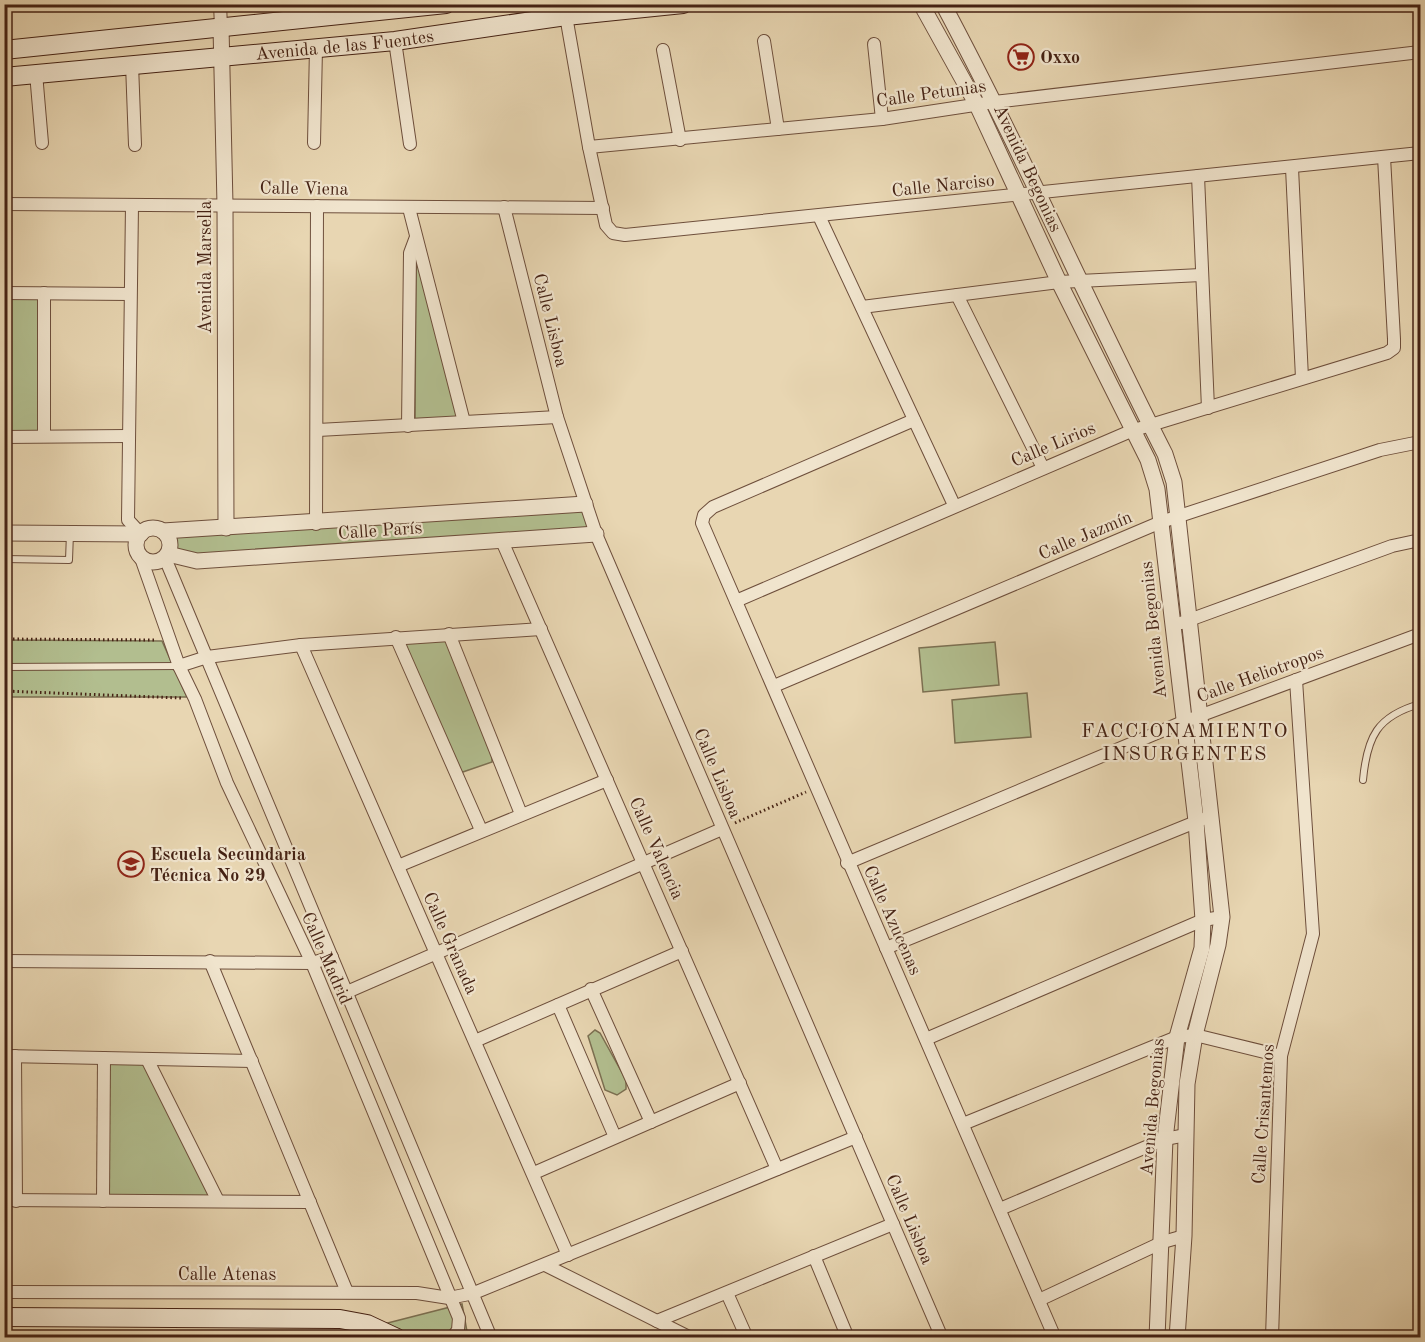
<svg xmlns="http://www.w3.org/2000/svg" width="1425" height="1342" font-family="'Old Standard TT',serif">
  <style>
    .green { fill: #b2be8f; stroke: #7c7052; stroke-width: 1.5 }
    .lines { fill: none; stroke-linecap: round; stroke-linejoin: round }
    .service-casing { stroke: #6e4f3c; stroke-width: 8 }
    .minor-casing { stroke: #6e4f3c; stroke-width: 14 }
    .tertiary-casing { stroke: #6e4f3c; stroke-width: 17 }
    .secondary-casing { stroke: #452214; stroke-width: 20 }
    .path { stroke: #452214; stroke-width: 3; stroke-dasharray: 1.5 3; stroke-linecap: butt }
    .service { stroke: #f0e4cd; stroke-width: 6 }
    .minor { stroke: #f0e4cd; stroke-width: 12 }
    .tertiary { stroke: #f0e4cd; stroke-width: 15 }
    .secondary { stroke: #f0e4cd; stroke-width: 18 }
    .labels { text-anchor: middle; stroke-width: 4.5; stroke-linejoin: round; paint-order: stroke }
    .street-label { font-size: 18px; fill: #452214; stroke: #f0e4cd }
    .poi-label { font-size: 18px; font-weight: bold; fill: #452214; stroke: #f0e4cd; text-anchor: start }
    .neighbourhood-label { font-size: 20px; letter-spacing: 1.5px; fill: #452214; stroke: #f0e4cd }
  </style>
  <rect width="100%" height="100%" fill="#e8d6b2"/>
  <filter id="stains"><feTurbulence type="fractalNoise" baseFrequency=".00333" numOctaves="4"/><feColorMatrix values="0 0 0 0 .2 0 0 0 0 .09 0 0 0 0 .02 0 0 0 .5 -.17"/></filter>
  <radialGradient id="worn" r=".72"><stop offset=".6" stop-color="#630" stop-opacity="0"/><stop offset="1" stop-color="#630" stop-opacity=".3"/></radialGradient>
  <g class="green">
    <polygon points="416,255 458,418 415,422"/>
    <polygon points="5,293 44,293 44,436 5,437"/>
    <polygon points="585,504 596,534 180,558 169,538"/>
    <polygon points="448,635 492,748 492,762 457,774 398,638"/>
    <polygon points="5,640 162,641 187,697 5,697"/>
    <polygon points="995,642 999,685 923,692 919,648"/>
    <polygon points="1027,693 1031,737 955,743 952,700"/>
    <polygon points="595,1030 600,1033 626,1080 626,1089 617,1095 605,1090 588,1036"/>
    <polygon points="104,1058 147,1059 218,1201 103,1201"/>
    <polygon points="462,1304 468,1337 29,1338 333,1337"/>
  </g>
  <g class="lines">
    <g class="service-casing">
      <g id="service">
        <polyline points="4,559 69,560 70,533"/>
        <polyline points="4,667 179,666"/>
        <path d="M1363,780c4,-43 14,-64 57,-76"/>
      </g>
    </g>
    <g class="minor-casing">
      <g id="minor">
        <polyline points="220,4 221,27"/>
        <polyline points="566,16 589,147 606,225 613,233 625,235 1420,153"/>
        <polyline points="395,41 410,144"/>
        <polyline points="764,41 778,129"/>
        <polyline points="874,44 882,119"/>
        <polyline points="663,50 680,140"/>
        <polyline points="132,64 135,145"/>
        <polyline points="36,73 42,143"/>
        <polyline points="314,143 316,48"/>
        <polyline points="589,147 882,119 994,102 1420,52"/>
        <polyline points="1292,168 1302,378"/>
        <polyline points="1198,176 1208,408"/>
        <polyline points="4,204 603,208"/>
        <polyline points="132,205 128,520 141,534"/>
        <polyline points="504,207 557,417 596,534 942,1338"/>
        <polyline points="409,208 464,422"/>
        <polyline points="819,216 954,505"/>
        <polyline points="4,293 130,294"/>
        <polyline points="44,293 44,436"/>
        <polyline points="957,295 1043,468"/>
        <polyline points="862,307 1059,282 1201,275"/>
        <polyline points="914,420 713,507 704,515 702,523 1055,1338"/>
        <polyline points="408,426 410,253 416,237"/>
        <polyline points="318,430 557,417"/>
        <polyline points="4,437 127,436"/>
        <polyline points="316,524 317,206"/>
        <polyline points="502,541 777,1169"/>
        <polyline points="141,558 179,666 195,699 227,783 312,963 459,1318 458,1330 452,1338"/>
        <polyline points="165,558 491,1338"/>
        <polyline points="736,601 1131,431 1387,353 1394,348 1394,339 1384,157"/>
        <polyline points="1181,623 1392,546 1420,540"/>
        <polyline points="449,634 521,814"/>
        <polyline points="396,637 481,830"/>
        <polyline points="301,645 568,1255"/>
        <polyline points="179,666 207,657 301,645 541,629"/>
        <polyline points="774,686 1161,522 1380,450 1420,442"/>
        <polyline points="847,863 1183,722 1420,634"/>
        <polyline points="398,866 607,780"/>
        <polyline points="886,948 1203,819"/>
        <polyline points="4,961 312,963 332,957"/>
        <polyline points="210,961 347,1292"/>
        <polyline points="591,989 651,1122"/>
        <polyline points="347,992 722,829"/>
        <polyline points="558,1005 615,1137"/>
        <polyline points="926,1039 1203,920 1222,917"/>
        <polyline points="475,1041 682,951"/>
        <polyline points="4,1056 252,1061"/>
        <polyline points="15,1056 16,1201"/>
        <polyline points="147,1059 218,1201"/>
        <polyline points="963,1124 1177,1037 1195,1035 1281,1056"/>
        <polyline points="534,1173 740,1083"/>
        <polyline points="4,1200 310,1202"/>
        <polyline points="103,1201 104,1058"/>
        <polyline points="1000,1209 1165,1139 1186,1135"/>
        <polyline points="814,1256 848,1338"/>
        <polyline points="545,1265 691,1338"/>
        <polyline points="4,1292 417,1293 449,1298 474,1293 856,1137"/>
        <polyline points="727,1293 747,1338"/>
        <polyline points="1039,1300 1163,1242 1184,1236"/>
        <polyline points="657,1321 893,1224"/>
        <polyline points="1272,1338 1281,1056 1313,934 1296,680"/>
      </g>
    </g>
    <g class="tertiary-casing">
      <g id="tertiary">
        <polyline points="921,4 977,105 1059,282 1148,460 1157,489 1196,821 1203,920 1202,948 1177,1037 1165,1139 1157,1338"/>
        <path d="M943,4c79,148 146,301 222,450l9,28 48,435 -4,28 -23,90 -8,49 -3,152 -7,102"/>
        <polyline points="221,27 225,205 226,528"/>
        <circle cx="153" cy="545" r="17"/>
        <polyline points="163,531 585,504"/>
        <polyline points="4,533 141,534"/>
        <polyline points="168,554 197,561 596,534"/>
      </g>
    </g>
    <g class="secondary-casing">
      <g id="secondary">
        <polyline points="4,50 446,4"/>
        <path id="s1" d="M4,77l391,-36 171,-25 117,-12"/>
        <polyline points="4,1317 340,1319 367,1324 397,1338"/>
      </g>
    </g>
    <g class="path">
      <polyline points="4,639 157,640"/>
      <polyline points="4,691 181,698"/>
      <polyline points="735,823 806,792"/>
    </g>
    <use href="#service" class="service"/>
    <use href="#minor" class="minor"/>
    <use href="#tertiary" class="tertiary"/>
    <use href="#secondary" class="secondary"/>
  </g>
  <defs>
    <g id="supermarket-ring" transform="scale(1.35)"><circle r="9.5" fill="#f0e4cd" stroke="#8f2418" stroke-width="1.5"/><path d="M-6-5.5h2.5l.6 2H6L4.5 2H-2.5L-4.4-4H-6ZM-1.5 3.2a1.3 1.3 0 1 0 .1 0ZM3 3.2a1.3 1.3 0 1 0 .1 0Z" fill="#8f2418"/></g>
    <g id="school-ring" transform="scale(1.35)"><circle r="9.5" fill="#f0e4cd" stroke="#8f2418" stroke-width="1.5"/><path d="M0-5L7-2L0 1L-7-2ZM-4 1L0 2.5L4 1V4Q0 6-4 4Z" fill="#8f2418"/></g>
  </defs>
  <g fill-rule="evenodd">
    <use href="#supermarket-ring" x="1021" y="57"/>
    <use href="#school-ring" x="131" y="864"/>
  </g>
  <g class="labels">
    <g class="street-label">
      <text dy="6" stroke="none"><textPath href="#s1" startOffset="342">Avenida de las Fuentes</textPath></text>
      <text transform="translate(931 93) rotate(-8)" y="6">Calle Petunias</text>
      <text transform="translate(1028 168) rotate(65)" y="6">Avenida Begonias</text>
      <text transform="translate(943 185) rotate(-6)" y="6">Calle Narciso</text>
      <text transform="translate(304 188) rotate(1)" y="6">Calle Viena</text>
      <text transform="translate(205 267) rotate(-90)" y="6">Avenida Marsella</text>
      <text transform="translate(551 320) rotate(76)" y="6">Calle Lisboa</text>
      <text transform="translate(1053 444) rotate(-23)" y="6">Calle Lirios</text>
      <text transform="translate(380 530) rotate(-4)" y="6">Calle París</text>
      <text transform="translate(1085 535) rotate(-23)" y="6">Calle Jazmín</text>
      <text transform="translate(1153 630) rotate(-96)" y="6">Avenida Begonias</text>
      <text transform="translate(1260 674) rotate(-20)" y="6">Calle Heliotropos</text>
      <text transform="translate(718 773) rotate(67)" y="6">Calle Lisboa</text>
      <text transform="translate(657 848) rotate(66)" y="6">Calle Valencia</text>
      <text transform="translate(893 920) rotate(66)" y="6">Calle Azucenas</text>
      <text transform="translate(451 943) rotate(66)" y="6">Calle Granada</text>
      <text transform="translate(327 958) rotate(66)" y="6">Calle Madrid</text>
      <text transform="translate(1152 1107) rotate(-85)" y="6">Avenida Begonias</text>
      <text transform="translate(1263 1114) rotate(-86)" y="6">Calle Crisantemos</text>
      <text transform="translate(910 1219) rotate(67)" y="6">Calle Lisboa</text>
      <text x="227" y="1280">Calle Atenas</text>
    </g>
    <g class="poi-label">
      <text x="1040" y="63">Oxxo</text>
      <text x="150" y="860">Escuela Secundaria<tspan x="150" dy="21">Técnica No 29</tspan></text>
    </g>
    <g class="neighbourhood-label">
      <text x="1185" y="737">FACCIONAMIENTO<tspan x="1185" dy="23">INSURGENTES</tspan></text>
    </g>
  </g>
  <rect width="1425" height="1342" fill="none" stroke="#e8d6b2" stroke-width="24"/>
  <rect x="6" y="6" width="1413" height="1330" fill="none" stroke="#452214" stroke-width="3"/>
  <rect x="12" y="12" width="1401" height="1318" fill="none" stroke="#452214" stroke-width="1.5"/>
  <rect width="100%" height="100%" filter="url(#stains)"/>
  <rect width="100%" height="100%" fill="url(#worn)"/>
</svg>
